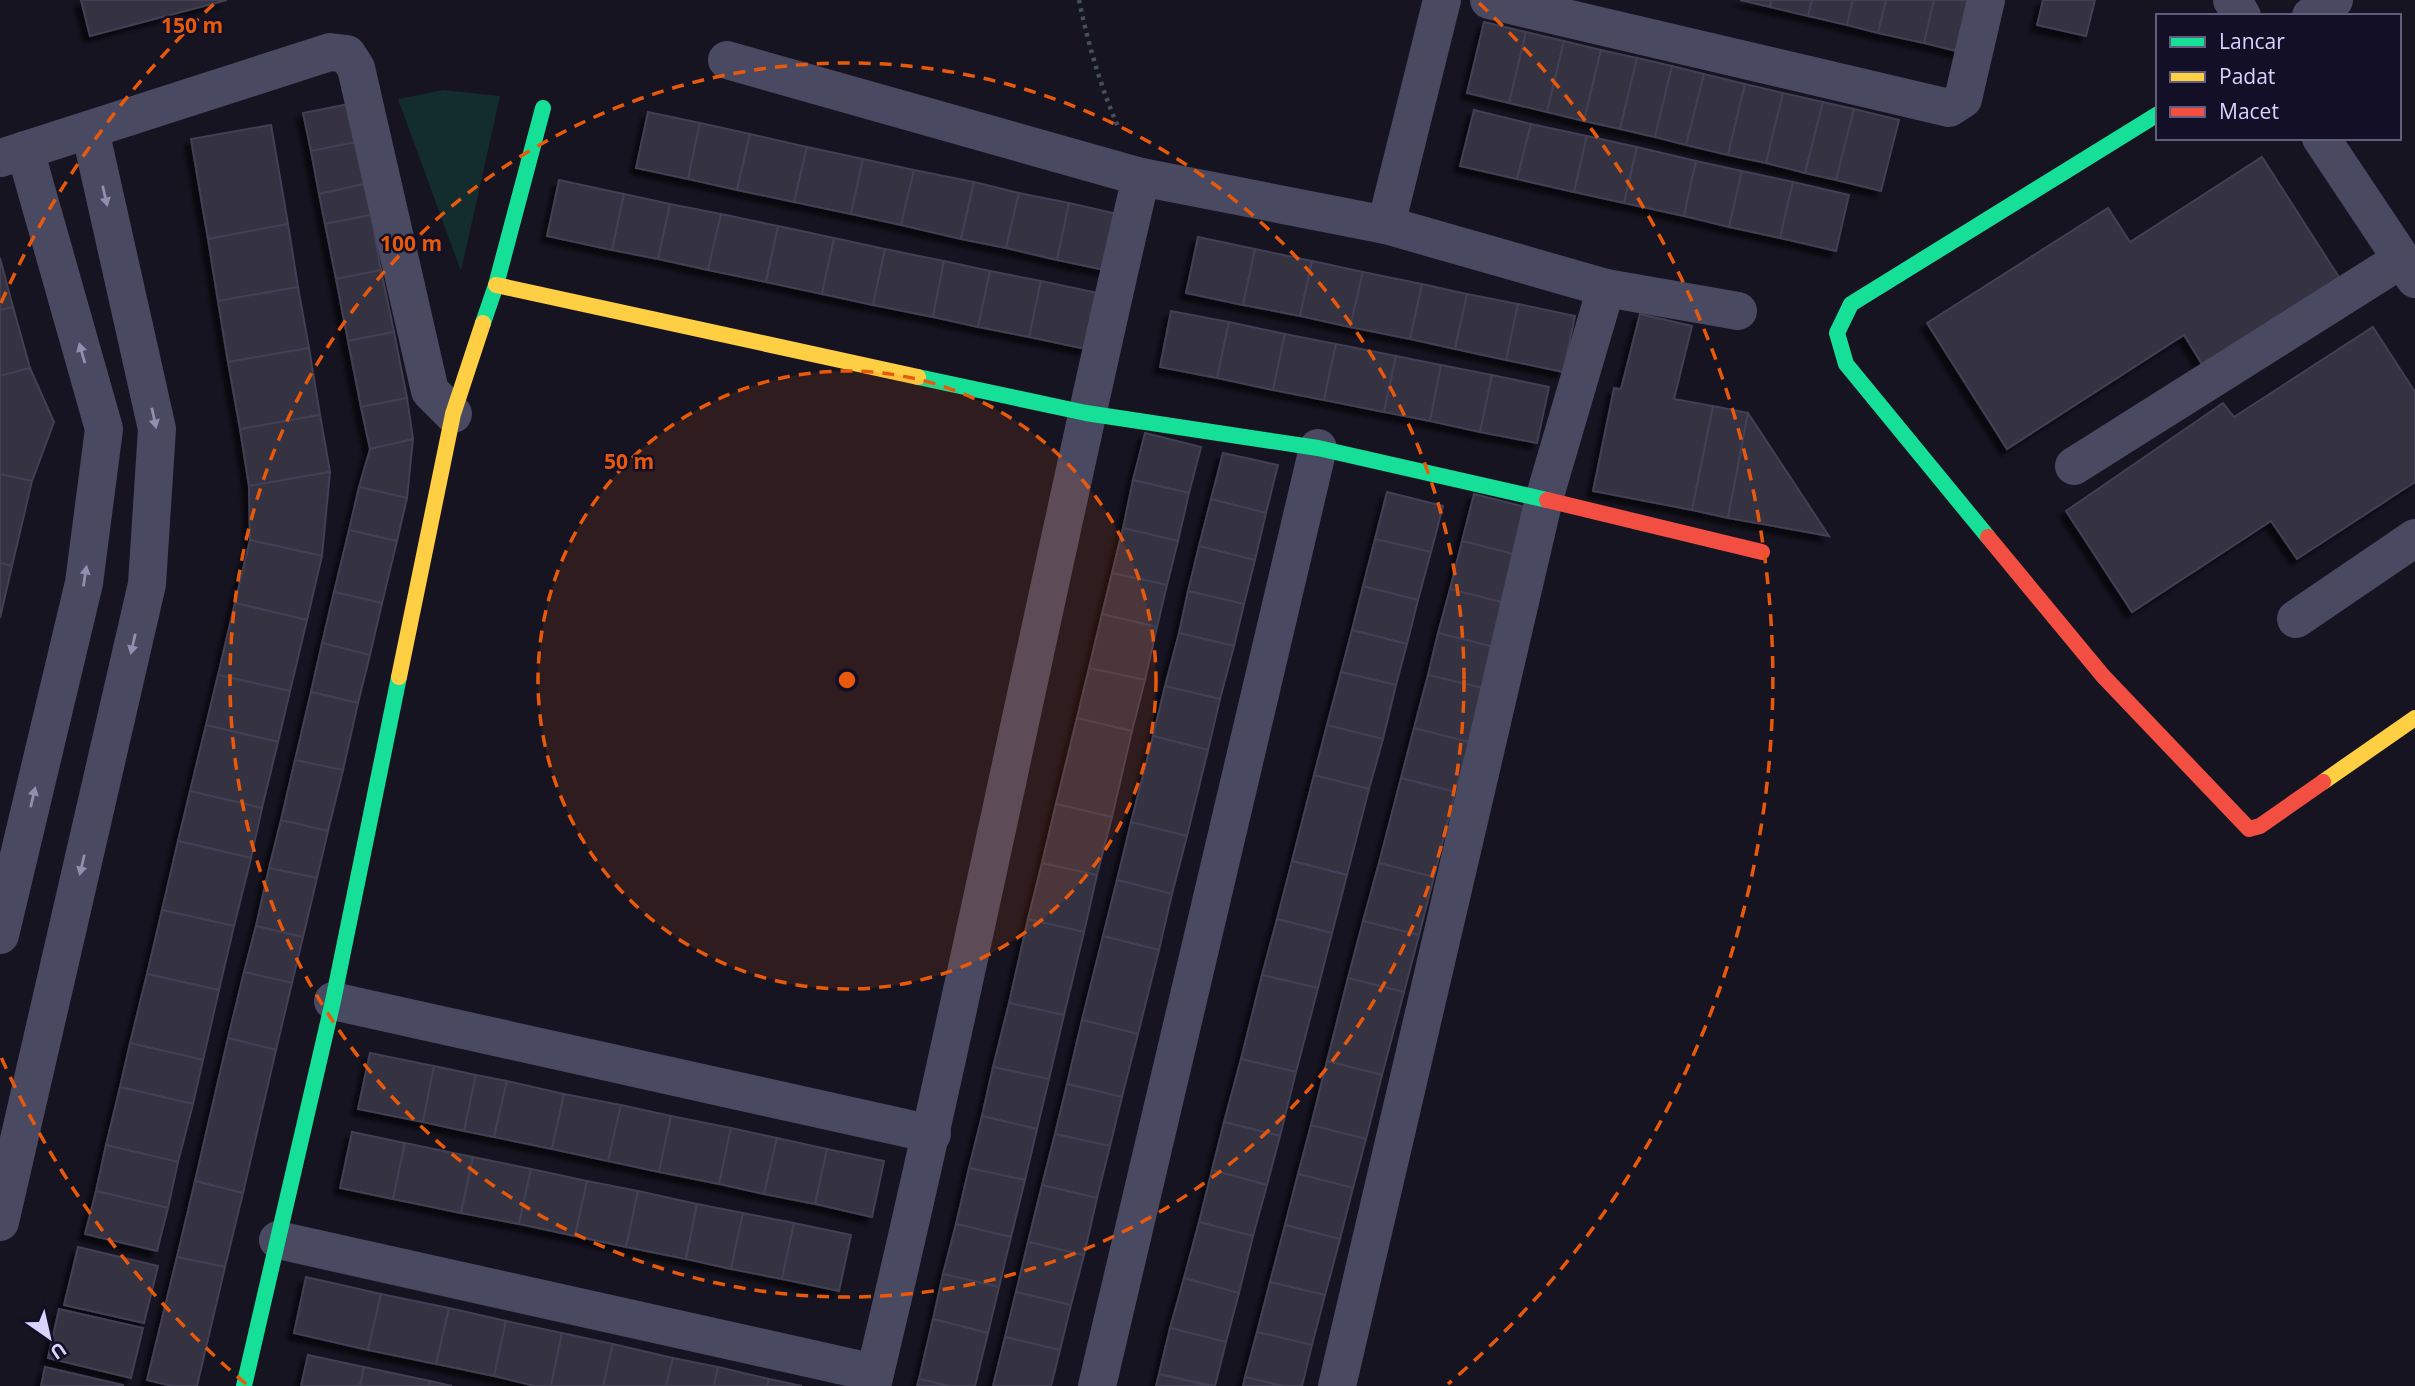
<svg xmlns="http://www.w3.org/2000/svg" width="2415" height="1386" font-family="'Open Sans',sans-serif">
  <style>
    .green { fill: #132c2d }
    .building { fill: #343243; stroke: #433f54; stroke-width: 2; filter: url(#shadow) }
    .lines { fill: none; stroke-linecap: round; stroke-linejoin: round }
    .path { stroke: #44505f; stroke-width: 4.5; stroke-dasharray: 3.5 5; stroke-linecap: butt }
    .street { stroke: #4a4962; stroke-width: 38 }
    .fast { stroke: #16e098; stroke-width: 16 }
    .slow { stroke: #ffcf43; stroke-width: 16 }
    .jam { stroke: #f24e42; stroke-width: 16 }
    .oneway { fill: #928eb0 }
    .ring { fill: none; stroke: #e8590c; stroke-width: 3.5; stroke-dasharray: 12 9 }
    .centre { fill: #e8590c; stroke: #130f26; stroke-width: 3.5 }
    .ring-label { font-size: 21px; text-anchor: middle; font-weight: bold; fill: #e8590c; stroke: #130f26; stroke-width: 5; stroke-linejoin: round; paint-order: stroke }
  </style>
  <defs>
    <filter id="shadow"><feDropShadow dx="-6" dy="6" stdDeviation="2" flood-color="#0009"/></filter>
  </defs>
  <rect width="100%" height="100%" fill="#161421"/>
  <polygon class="green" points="444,90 500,96 461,271 398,99"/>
  <g class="building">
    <polygon points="81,0 227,0 90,36"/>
    <polygon points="1740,0 1771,0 1770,7"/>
    <polygon points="1771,0 1812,0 1808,16 1770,7"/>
    <polygon points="1812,0 1853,0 1847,25 1808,16"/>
    <polygon points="1853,0 1886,0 1878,33 1847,25"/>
    <polygon points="1886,0 1934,0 1924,43 1878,33"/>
    <polygon points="1934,0 1980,0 1968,54 1924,43"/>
    <polygon points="2043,0 2095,0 2086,36 2037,25"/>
    <polygon points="1484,22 1526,32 1509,103 1467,93"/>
    <polygon points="1526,32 1564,41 1547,112 1509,103"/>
    <polygon points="1564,41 1601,50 1584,121 1547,112"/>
    <polygon points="1601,50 1637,58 1620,129 1584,121"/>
    <polygon points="1637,58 1672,66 1655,137 1620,129"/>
    <polygon points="1672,66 1704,74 1686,145 1655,137"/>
    <polygon points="1704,74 1745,84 1728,155 1686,145"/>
    <polygon points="1745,84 1783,93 1766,163 1728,155"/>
    <polygon points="1783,93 1823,102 1805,173 1766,163"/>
    <polygon points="1823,102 1854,109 1836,180 1805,173"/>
    <polygon points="349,104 356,142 311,151 303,113"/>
    <polygon points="1854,109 1899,120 1881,191 1836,180"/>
    <polygon points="1474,110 1531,124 1517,179 1460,166"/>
    <polygon points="648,112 700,123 688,179 636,168"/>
    <polygon points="700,123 750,134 737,190 688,179"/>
    <polygon points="1531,124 1587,136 1574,192 1517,179"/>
    <polygon points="271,125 288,224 208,239 191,139"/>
    <polygon points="750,134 807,147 794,202 737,190"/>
    <polygon points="1587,136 1637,147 1624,203 1574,192"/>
    <polygon points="356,142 364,184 319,194 311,151"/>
    <polygon points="807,147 863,159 851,214 794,202"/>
    <polygon points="1637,147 1696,161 1684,216 1624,203"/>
    <polygon points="2262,157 2344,285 2207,372 2184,335 2007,449 1927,323 2108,208 2130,242"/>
    <polygon points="863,159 914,170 901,225 851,214"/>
    <polygon points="1696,161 1742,171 1729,227 1684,216"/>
    <polygon points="914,170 974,182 961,239 901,225"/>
    <polygon points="1742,171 1793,182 1780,238 1729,227"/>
    <polygon points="559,180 624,194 612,250 547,236"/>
    <polygon points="974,182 1019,193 1006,248 961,239"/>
    <polygon points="1793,182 1849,195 1836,251 1780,238"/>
    <polygon points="364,184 371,215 325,224 319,194"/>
    <polygon points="1019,193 1069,203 1057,260 1006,248"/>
    <polygon points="624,194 670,204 658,259 612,250"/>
    <polygon points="1069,203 1126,216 1114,272 1057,260"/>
    <polygon points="670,204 721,214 708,270 658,259"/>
    <polygon points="721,214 778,226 766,282 708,270"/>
    <polygon points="371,215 381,270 336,279 325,224"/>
    <polygon points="288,224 298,287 218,301 208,239"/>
    <polygon points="778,226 834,238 822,294 766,282"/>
    <polygon points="1198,237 1255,249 1243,305 1186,293"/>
    <polygon points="834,238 885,249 873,305 822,294"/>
    <polygon points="885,249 944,261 933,317 873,305"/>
    <polygon points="1255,249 1312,261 1300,316 1243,305"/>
    <polygon points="0,258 13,307 0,310"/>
    <polygon points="944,261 990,271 978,327 933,317"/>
    <polygon points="1312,261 1363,272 1350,327 1300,316"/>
    <polygon points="381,270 394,332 348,341 336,279"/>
    <polygon points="990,271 1041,281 1029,337 978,327"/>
    <polygon points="1363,272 1422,284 1410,339 1350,327"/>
    <polygon points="1041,281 1098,293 1086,349 1029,337"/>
    <polygon points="1422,284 1467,294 1455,349 1410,339"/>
    <polygon points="298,287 309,348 228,362 218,301"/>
    <polygon points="1467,294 1518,304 1506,360 1455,349"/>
    <polygon points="1518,304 1575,316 1563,372 1506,360"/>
    <polygon points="13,307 30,368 0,376 0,310"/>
    <polygon points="1171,311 1229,322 1217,378 1160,367"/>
    <polygon points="1640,314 1692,326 1674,399 1713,406 1692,510 1593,491 1614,388 1621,389"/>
    <polygon points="1229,322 1285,334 1273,390 1217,378"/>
    <polygon points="2373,327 2415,392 2415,482 2297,559 2271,521 2132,612 2066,511 2223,403 2234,417"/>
    <polygon points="394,332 407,398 361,407 348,341"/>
    <polygon points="1285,334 1336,344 1324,400 1273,390"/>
    <polygon points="1336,344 1396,356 1384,412 1324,400"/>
    <polygon points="309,348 320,415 240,429 228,362"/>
    <polygon points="1396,356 1441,365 1430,421 1384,412"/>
    <polygon points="1441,365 1492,375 1480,432 1430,421"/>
    <polygon points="30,368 54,422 32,481 0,474 0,376"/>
    <polygon points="1492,375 1549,387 1537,443 1480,432"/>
    <polygon points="407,398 413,439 370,449 361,407"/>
    <polygon points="1713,406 1748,413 1728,518 1692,510"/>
    <polygon points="1748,413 1829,536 1728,518"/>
    <polygon points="320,415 330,472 249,486 240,429"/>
    <polygon points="1145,433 1201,447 1189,493 1133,480"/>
    <polygon points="413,439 407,498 359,487 370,449"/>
    <polygon points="1223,453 1278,465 1266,513 1211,499"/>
    <polygon points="330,472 322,556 250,540 249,486"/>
    <polygon points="0,474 32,481 12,566 0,563"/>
    <polygon points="1133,480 1189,493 1178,541 1123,528"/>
    <polygon points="359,487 407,498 397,541 349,530"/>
    <polygon points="1387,492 1443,506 1431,552 1375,539"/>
    <polygon points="1474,494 1529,508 1517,555 1462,541"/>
    <polygon points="1211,499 1266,513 1255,560 1199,546"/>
    <polygon points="1123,528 1178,541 1167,585 1112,573"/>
    <polygon points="349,530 397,541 382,603 334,592"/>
    <polygon points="1375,539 1431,552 1418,600 1363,586"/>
    <polygon points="250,540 322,556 307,620 235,603"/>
    <polygon points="1462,541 1517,555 1505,603 1450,589"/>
    <polygon points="1199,546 1255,560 1244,604 1188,591"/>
    <polygon points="0,563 12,566 0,618"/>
    <polygon points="1112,573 1167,585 1157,627 1102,614"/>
    <polygon points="1363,586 1418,600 1407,644 1352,630"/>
    <polygon points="1450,589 1505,603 1494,647 1438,633"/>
    <polygon points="1188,591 1244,604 1234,646 1179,633"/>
    <polygon points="334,592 382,603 370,655 322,643"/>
    <polygon points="235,603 307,620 290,691 218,675"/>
    <polygon points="1102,614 1157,627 1145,680 1089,668"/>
    <polygon points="1352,630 1407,644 1396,685 1341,672"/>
    <polygon points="1179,633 1234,646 1220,699 1165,686"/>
    <polygon points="1438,633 1494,647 1483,688 1428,675"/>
    <polygon points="322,643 370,655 358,703 311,692"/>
    <polygon points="1089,668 1145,680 1132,731 1077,718"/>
    <polygon points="1341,672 1396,685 1383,739 1327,725"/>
    <polygon points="218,675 290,691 278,742 206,725"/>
    <polygon points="1428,675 1483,688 1469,742 1414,728"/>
    <polygon points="1165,686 1220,699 1208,750 1153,736"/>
    <polygon points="311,692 358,703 343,770 295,760"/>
    <polygon points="1077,718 1132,731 1112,817 1056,804"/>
    <polygon points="206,725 278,742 262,808 190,791"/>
    <polygon points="1327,725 1383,739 1369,789 1314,775"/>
    <polygon points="1414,728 1469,742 1455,792 1401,778"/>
    <polygon points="1153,736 1208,750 1187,836 1131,822"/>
    <polygon points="295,760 343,770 328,831 281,820"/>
    <polygon points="1314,775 1369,789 1347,875 1292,861"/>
    <polygon points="1401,778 1455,792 1434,877 1379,863"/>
    <polygon points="190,791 262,808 251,858 178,841"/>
    <polygon points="1056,804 1112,817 1097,875 1042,863"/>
    <polygon points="281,820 328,831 317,878 269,868"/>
    <polygon points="1131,822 1187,836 1172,894 1117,880"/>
    <polygon points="178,841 251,858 234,926 162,910"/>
    <polygon points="1292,861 1347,875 1332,933 1277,919"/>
    <polygon points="1042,863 1097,875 1084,932 1028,919"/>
    <polygon points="1379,863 1434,877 1419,935 1363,921"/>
    <polygon points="269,868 317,878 303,937 256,926"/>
    <polygon points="1117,880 1172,894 1159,950 1103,936"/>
    <polygon points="162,910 234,926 219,990 147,974"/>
    <polygon points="1028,919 1084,932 1064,1015 1009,1003"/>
    <polygon points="1277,919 1332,933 1318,988 1262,975"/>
    <polygon points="1363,921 1419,935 1404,992 1348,978"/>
    <polygon points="256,926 303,937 292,983 244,972"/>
    <polygon points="1103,936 1159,950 1138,1034 1082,1020"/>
    <polygon points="244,972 292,983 276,1050 228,1038"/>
    <polygon points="147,974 219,990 203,1060 130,1043"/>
    <polygon points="1262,975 1318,988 1296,1072 1241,1059"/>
    <polygon points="1348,978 1404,992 1382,1075 1327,1061"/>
    <polygon points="1009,1003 1064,1015 1049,1079 993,1067"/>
    <polygon points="1082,1020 1138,1034 1122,1097 1067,1084"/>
    <polygon points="228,1038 276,1050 243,1193 195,1181"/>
    <polygon points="130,1043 203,1060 193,1104 120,1087"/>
    <polygon points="370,1053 434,1066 423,1122 358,1109"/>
    <polygon points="1241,1059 1296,1072 1280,1136 1224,1122"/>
    <polygon points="1327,1061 1382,1075 1366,1139 1311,1125"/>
    <polygon points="434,1066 476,1075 464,1131 423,1122"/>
    <polygon points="993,1067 1049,1079 1037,1129 982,1116"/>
    <polygon points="476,1075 507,1081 494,1137 464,1131"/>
    <polygon points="507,1081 564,1094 552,1149 494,1137"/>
    <polygon points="1067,1084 1122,1097 1110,1146 1055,1134"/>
    <polygon points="120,1087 193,1104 178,1162 106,1145"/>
    <polygon points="564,1094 621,1105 608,1161 552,1149"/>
    <polygon points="621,1105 671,1116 659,1172 608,1161"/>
    <polygon points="671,1116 731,1128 719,1184 659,1172"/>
    <polygon points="982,1116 1037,1129 1025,1180 969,1168"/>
    <polygon points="1224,1122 1280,1136 1267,1185 1212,1170"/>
    <polygon points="1311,1125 1366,1139 1353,1188 1298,1174"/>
    <polygon points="731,1128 777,1138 764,1194 719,1184"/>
    <polygon points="352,1132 405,1143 393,1199 340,1188"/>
    <polygon points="1055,1134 1110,1146 1097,1198 1042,1185"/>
    <polygon points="777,1138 827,1149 815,1204 764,1194"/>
    <polygon points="405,1143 473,1157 461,1213 393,1199"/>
    <polygon points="106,1145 178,1162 168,1208 96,1191"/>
    <polygon points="827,1149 884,1161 872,1217 815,1204"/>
    <polygon points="473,1157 531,1169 519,1224 461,1213"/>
    <polygon points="969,1168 1025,1180 1011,1237 956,1224"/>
    <polygon points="531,1169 587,1181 575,1236 519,1224"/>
    <polygon points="1212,1170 1267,1185 1253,1236 1199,1222"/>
    <polygon points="1298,1174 1353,1188 1340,1239 1285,1225"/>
    <polygon points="195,1181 243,1193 225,1267 177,1257"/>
    <polygon points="587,1181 638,1191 626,1247 575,1236"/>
    <polygon points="1042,1185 1097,1198 1084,1255 1028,1242"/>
    <polygon points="96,1191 168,1208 157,1251 85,1234"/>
    <polygon points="638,1191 697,1204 686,1259 626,1247"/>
    <polygon points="697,1204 743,1213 731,1269 686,1259"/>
    <polygon points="743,1213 794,1223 782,1279 731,1269"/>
    <polygon points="1199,1222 1253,1236 1239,1293 1184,1278"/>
    <polygon points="794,1223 851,1235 839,1291 782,1279"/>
    <polygon points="956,1224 1011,1237 999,1287 943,1274"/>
    <polygon points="1285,1225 1340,1239 1325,1295 1270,1282"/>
    <polygon points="1028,1242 1084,1255 1071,1305 1016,1292"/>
    <polygon points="78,1247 158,1266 144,1323 64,1305"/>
    <polygon points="177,1257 225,1267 197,1386 172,1386 147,1380"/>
    <polygon points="943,1274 999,1287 988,1333 933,1319"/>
    <polygon points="306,1277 381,1294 368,1350 294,1333"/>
    <polygon points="1184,1278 1239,1293 1226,1342 1170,1328"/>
    <polygon points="1270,1282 1325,1295 1312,1345 1257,1332"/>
    <polygon points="1016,1292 1071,1305 1060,1350 1005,1337"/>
    <polygon points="381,1294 449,1308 436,1364 368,1350"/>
    <polygon points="449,1308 506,1321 494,1376 436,1364"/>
    <polygon points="59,1309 143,1328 131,1378 48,1358"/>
    <polygon points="933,1319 988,1333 975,1386 950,1386 919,1379"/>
    <polygon points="506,1321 562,1333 551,1386 535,1386 494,1376"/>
    <polygon points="1170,1328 1226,1342 1215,1386 1159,1374"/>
    <polygon points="1257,1332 1312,1345 1302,1386 1283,1386 1245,1377"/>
    <polygon points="562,1333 613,1344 603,1386 551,1386"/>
    <polygon points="1005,1337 1060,1350 1051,1386 993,1386"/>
    <polygon points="613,1344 673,1358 666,1386 603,1386"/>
    <polygon points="308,1355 364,1367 360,1386 301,1386"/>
    <polygon points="673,1358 718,1367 714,1386 666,1386"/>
    <polygon points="45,1367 123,1385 123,1386 41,1386"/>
    <polygon points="364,1367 430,1381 429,1386 360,1386"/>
    <polygon points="718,1367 769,1379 767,1386 714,1386"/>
    <polygon points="1159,1374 1209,1386 1156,1386"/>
    <polygon points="1245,1377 1283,1386 1243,1386"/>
    <polygon points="769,1379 802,1386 767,1386"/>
    <polygon points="919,1379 950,1386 917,1386"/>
    <polygon points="430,1381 452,1386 429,1386"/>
  </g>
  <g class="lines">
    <path class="path" d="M1079,0c9,44 22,88 40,129"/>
    <g class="street">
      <polyline points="1489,0 1949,108 1963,99 1986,0"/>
      <polyline points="2232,0 2242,16"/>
      <polyline points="2311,16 2334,0"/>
      <polyline points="727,60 1141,177 1386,225 1606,288 1738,311"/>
      <polyline points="2321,138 2415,279"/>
      <polyline points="1,158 330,52 347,54 356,68 430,391 453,414"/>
      <polyline points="1386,225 1442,0"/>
      <polyline points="2074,466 2402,259"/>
      <polyline points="2296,619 2415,538"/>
      <polyline points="0,935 84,583 104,429 25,150"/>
      <polyline points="333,1001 932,1134"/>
      <polyline points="0,1222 147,584 157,429 90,130"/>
      <polyline points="278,1240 875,1373"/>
      <path d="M872,1386c96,-401 175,-807 269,-1209"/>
      <polyline points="1097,1386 1318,448"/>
      <polyline points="1337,1386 1544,499 1606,288"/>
    </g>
    <g class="fast">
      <polyline points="483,323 496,285 543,108"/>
      <polyline points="918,377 1086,413 1318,448 1547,500"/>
      <polyline points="1988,537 1846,364 1837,333 1851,304 2158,114"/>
      <polyline points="244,1386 333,1001 399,677"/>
    </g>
    <g class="slow">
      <polyline points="496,285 918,377"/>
      <polyline points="399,677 453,414 483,323"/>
      <polyline points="2323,782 2415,718"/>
    </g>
    <g class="jam">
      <polyline points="1547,500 1762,552"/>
      <polyline points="1988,537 2103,676 2249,829 2260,826 2323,782"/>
    </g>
  </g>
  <defs><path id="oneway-solid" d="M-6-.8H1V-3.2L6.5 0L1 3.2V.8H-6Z" transform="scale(1.75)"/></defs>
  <g class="oneway">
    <use href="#oneway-solid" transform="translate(105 196) rotate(77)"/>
    <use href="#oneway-solid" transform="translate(82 353) rotate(-106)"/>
    <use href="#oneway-solid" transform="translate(154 418) rotate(78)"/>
    <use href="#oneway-solid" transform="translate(85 576) rotate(-81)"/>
    <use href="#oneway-solid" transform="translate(133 644) rotate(103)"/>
    <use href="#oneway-solid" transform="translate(33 797) rotate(-77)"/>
    <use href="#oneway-solid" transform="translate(82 865) rotate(103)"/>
  </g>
  <circle cx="847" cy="680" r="309" fill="#e8590c" fill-opacity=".12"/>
  <g class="ring">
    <circle cx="847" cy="680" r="309"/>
    <circle cx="847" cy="680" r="617"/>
    <path d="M246 1384A926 926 0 0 1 1 1057M1 303A926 926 0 0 1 215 3M1479 3A926 926 0 0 1 1448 1384"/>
  </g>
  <circle cx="847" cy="680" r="10" class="centre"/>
  <g class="ring-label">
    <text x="192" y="33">150 m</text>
    <text x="411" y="251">100 m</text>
    <text x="629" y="469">50 m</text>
  </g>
  <rect x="2156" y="14" width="245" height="126" fill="#130f26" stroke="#625e7d" stroke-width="2"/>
  <rect x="2170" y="37" width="35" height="10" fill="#16e098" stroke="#625e7d" stroke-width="2"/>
  <text x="2219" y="49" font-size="21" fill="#d9d4ff">Lancar</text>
  <rect x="2170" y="72" width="35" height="10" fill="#ffcf43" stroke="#625e7d" stroke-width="2"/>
  <text x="2219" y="84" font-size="21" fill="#d9d4ff">Padat</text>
  <rect x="2170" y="107" width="35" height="10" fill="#f24e42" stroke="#625e7d" stroke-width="2"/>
  <text x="2219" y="119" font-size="21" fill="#d9d4ff">Macet</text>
  <g transform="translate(49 1337) rotate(146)" stroke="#130f26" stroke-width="5" paint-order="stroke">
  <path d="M0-5L12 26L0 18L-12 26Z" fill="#d9d4ff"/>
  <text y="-10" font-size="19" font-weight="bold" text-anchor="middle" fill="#d9d4ff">U</text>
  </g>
</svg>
